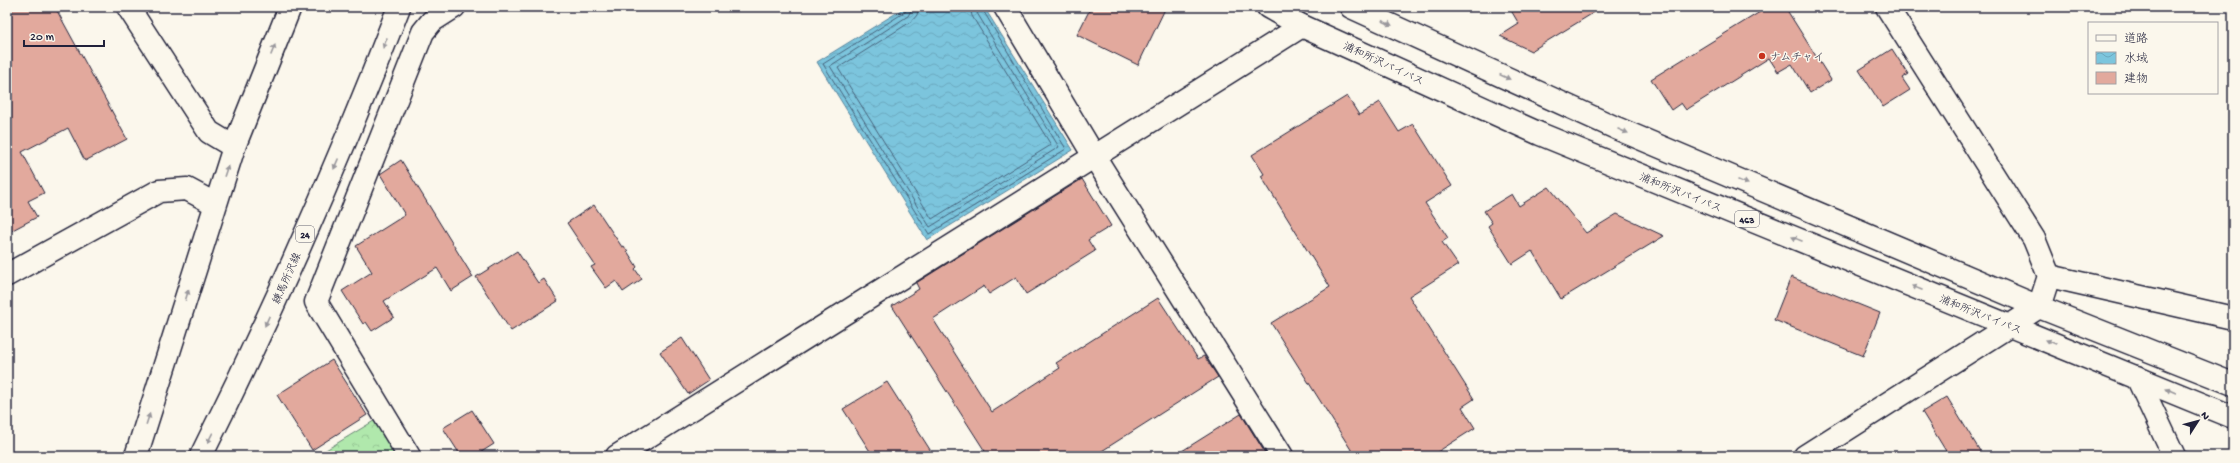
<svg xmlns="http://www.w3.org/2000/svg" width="2240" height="463" font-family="'Gochi Hand','Klee One',sans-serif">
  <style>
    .forest { fill: url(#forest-crowns); stroke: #698574 }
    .water { fill: url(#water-waves); stroke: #58849c }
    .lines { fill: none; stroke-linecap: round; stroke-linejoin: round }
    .shore { stroke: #46637c; stroke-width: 1 }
    .building { fill: #e2a99d; stroke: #22223b }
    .minor-casing { stroke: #22223b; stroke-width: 25 }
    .major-casing { stroke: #22223b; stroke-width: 25 }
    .highway-casing { stroke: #22223b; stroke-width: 25 }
    .minor { stroke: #fbf7ec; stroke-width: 22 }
    .major { stroke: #fbf7ec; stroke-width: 22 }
    .highway { stroke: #fbf7ec; stroke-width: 22 }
    .oneway { fill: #99979c }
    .poi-dot { fill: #c8321e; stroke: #fbf7ec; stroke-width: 1.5 }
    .labels { text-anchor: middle; stroke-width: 3; stroke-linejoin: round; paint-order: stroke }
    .shield { fill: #fbf7ec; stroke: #636270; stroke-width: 1 }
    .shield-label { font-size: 10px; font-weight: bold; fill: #22223b }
    .poi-label { font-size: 11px; fill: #22223b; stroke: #fbf7ec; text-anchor: start }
    .street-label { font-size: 11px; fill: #22223b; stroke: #fbf7ec }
  </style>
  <defs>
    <pattern id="forest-crowns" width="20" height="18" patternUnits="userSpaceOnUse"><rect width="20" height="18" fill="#b0e8ac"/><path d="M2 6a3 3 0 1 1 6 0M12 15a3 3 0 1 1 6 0" fill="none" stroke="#97c795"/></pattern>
    <pattern id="water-waves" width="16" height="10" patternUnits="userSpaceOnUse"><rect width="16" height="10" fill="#7cc5dd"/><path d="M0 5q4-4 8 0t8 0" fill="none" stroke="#6ba9bf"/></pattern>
  </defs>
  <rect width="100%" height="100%" fill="#fbf7ec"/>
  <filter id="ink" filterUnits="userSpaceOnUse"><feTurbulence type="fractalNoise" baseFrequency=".025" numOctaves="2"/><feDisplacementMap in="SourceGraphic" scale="8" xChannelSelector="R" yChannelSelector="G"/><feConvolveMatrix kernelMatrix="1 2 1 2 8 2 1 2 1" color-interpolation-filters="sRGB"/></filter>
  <g filter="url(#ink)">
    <polygon class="forest" points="377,419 400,456 316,456"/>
    <polygon class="water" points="906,7 984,7 1073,150 927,240 817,62"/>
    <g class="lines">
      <g class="shore">
        <polyline points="907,7 905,12 823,64 929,234 1066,149 981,7"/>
        <polyline points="913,7 908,16 830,66 930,227 1059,147 977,13 976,7"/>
        <polyline points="919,7 917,15 912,21 838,68 932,219 1051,145 972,16 970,7"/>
      </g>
    </g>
    <g class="building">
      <polygon points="7,7 55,7 127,139 85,161 68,128 22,152 44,193 28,201 37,217 7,233"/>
      <polygon points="1091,7 1166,7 1138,65 1077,35"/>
      <polygon points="1509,7 1603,7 1531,51 1500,36 1519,24"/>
      <polygon points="1768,7 1785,7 1831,80 1810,93 1792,64 1778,72 1769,58 1686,110 1681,103 1671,110 1651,79"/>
      <polygon points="1892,49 1908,74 1902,78 1910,90 1883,107 1859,70"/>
      <polygon points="1347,96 1359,115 1380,102 1399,132 1413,124 1452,186 1425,203 1448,238 1442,242 1458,265 1409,296 1474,399 1462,407 1475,428 1431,456 1355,456 1271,323 1330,287 1261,176 1264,174 1252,155"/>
      <polygon points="401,160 473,277 451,291 437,268 384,301 394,317 372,331 366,322 363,324 342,291 372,272 356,246 405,215 380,174"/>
      <polygon points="1082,179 1111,226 1088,240 1095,251 1026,294 1016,277 989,294 984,286 933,319 992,412 1060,368 1056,363 1158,298 1198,359 1204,356 1218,377 1094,456 988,456 892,306 919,289 916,283"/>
      <polygon points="1549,187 1586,233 1617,214 1664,236 1561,299 1532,251 1512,264 1488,226 1492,223 1484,211 1512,194 1519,206"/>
      <polygon points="594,205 622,247 624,246 637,267 635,269 642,279 623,292 616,281 606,288 591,267 595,265 567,223"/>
      <polygon points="517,251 538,283 544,279 558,301 511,331 476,277"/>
      <polygon points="1791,277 1880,313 1863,356 1774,320"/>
      <polygon points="682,338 709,380 688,394 660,352"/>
      <polygon points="332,360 367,415 312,450 277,395"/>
      <polygon points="887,382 934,456 873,456 843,409"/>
      <polygon points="1947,397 1983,456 1949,456 1922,412"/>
      <polygon points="472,410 494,444 475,456 461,456 443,428"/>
      <polygon points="1241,414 1267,456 1174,456"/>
    </g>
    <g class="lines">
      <g class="minor-casing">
        <g id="minor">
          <polyline points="128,7 209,132 234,147"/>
          <polyline points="1005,7 1094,156 1282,456"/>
          <polyline points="7,275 159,191 187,189 215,204"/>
          <polyline points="2049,276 2233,318"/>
          <polyline points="2137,377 2174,456"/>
          <polyline points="409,456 316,302 423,32 432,21 454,7"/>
          <polyline points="617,456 1302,26"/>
          <polyline points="1805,456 2039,307 2049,276 2034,239 1887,7"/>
        </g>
      </g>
      <g class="major-casing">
        <g id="major">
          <polyline points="136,456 234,147 290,7"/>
          <path d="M201,456c73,-146 139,-296 198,-449"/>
        </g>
      </g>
      <g class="highway-casing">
        <g id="highway">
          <polyline points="1268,7 1302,26 1540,134 2233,417"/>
          <polyline points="1351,7 1616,128 2039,307 2233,384"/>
        </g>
      </g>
      <use href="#minor" class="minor"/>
      <use href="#major" class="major"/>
      <use href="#highway" class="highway"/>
    </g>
    <defs><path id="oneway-solid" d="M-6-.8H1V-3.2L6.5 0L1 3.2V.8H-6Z"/></defs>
    <g class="oneway">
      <use href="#oneway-solid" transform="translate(1387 23) rotate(25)"/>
      <use href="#oneway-solid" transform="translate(385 43) rotate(111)"/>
      <use href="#oneway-solid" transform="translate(273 50) rotate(-68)"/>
      <use href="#oneway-solid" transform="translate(1505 77) rotate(25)"/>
      <use href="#oneway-solid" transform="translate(1623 131) rotate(23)"/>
      <use href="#oneway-solid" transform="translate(336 164) rotate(113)"/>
      <use href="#oneway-solid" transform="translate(226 171) rotate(-71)"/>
      <use href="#oneway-solid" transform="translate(1743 182) rotate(23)"/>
      <use href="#oneway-solid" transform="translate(1797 239) rotate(-158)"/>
      <use href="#oneway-solid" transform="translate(1917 288) rotate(-158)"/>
      <use href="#oneway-solid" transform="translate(187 295) rotate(-73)"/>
      <use href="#oneway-solid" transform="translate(267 321) rotate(114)"/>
      <use href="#oneway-solid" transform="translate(2051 342) rotate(-158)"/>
      <use href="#oneway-solid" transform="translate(2171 391) rotate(-157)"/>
      <use href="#oneway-solid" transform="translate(148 419) rotate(-72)"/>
      <use href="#oneway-solid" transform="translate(210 438) rotate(117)"/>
    </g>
  </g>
  <circle class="poi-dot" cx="1762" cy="56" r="4"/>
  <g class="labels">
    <g class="shield">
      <rect x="1735" y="211" width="24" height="16" rx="3"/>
      <rect x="296" y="226" width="18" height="16" rx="3"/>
    </g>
    <g class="shield-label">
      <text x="1747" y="223">463</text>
      <text x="305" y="238">24</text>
    </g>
    <g class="poi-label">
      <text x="1770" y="60">ナムチャイ</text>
    </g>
    <g class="street-label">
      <text transform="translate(1384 63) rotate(25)" y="4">浦和所沢バイパス</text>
      <text transform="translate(1681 192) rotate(22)" y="4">浦和所沢バイパス</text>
      <text transform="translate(286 278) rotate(-66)" y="4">練馬所沢線</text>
      <text transform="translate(1981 314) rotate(22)" y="4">浦和所沢バイパス</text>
    </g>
  </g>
  <rect width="2240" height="463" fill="none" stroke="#fbf7ec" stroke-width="24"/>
  <rect x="12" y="12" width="2216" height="439" fill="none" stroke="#22223b" stroke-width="1.5" filter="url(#ink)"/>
  <rect x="2088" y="22" width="130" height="72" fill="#fbf7ec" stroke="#a4a2a5"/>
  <rect x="2096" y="35" width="20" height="6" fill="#fbf7ec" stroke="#a4a2a5"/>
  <text x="2124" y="42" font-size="12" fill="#22223b">道路</text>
  <rect x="2096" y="52" width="20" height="12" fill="url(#water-waves)" stroke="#a4a2a5"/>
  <text x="2124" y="62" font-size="12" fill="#22223b">水域</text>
  <rect x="2096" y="72" width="20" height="12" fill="#e2a99d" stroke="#a4a2a5"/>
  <text x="2124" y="82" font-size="12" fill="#22223b">建物</text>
  <g transform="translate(2198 421) rotate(54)" stroke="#fbf7ec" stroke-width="3" paint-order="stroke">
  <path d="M0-3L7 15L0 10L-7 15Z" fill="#22223b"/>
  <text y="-6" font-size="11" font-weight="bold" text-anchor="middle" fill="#22223b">N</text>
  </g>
  <path d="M24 40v6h80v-6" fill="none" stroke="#22223b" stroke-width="2"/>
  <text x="30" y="40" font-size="12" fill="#22223b" stroke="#fbf7ec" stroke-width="3" paint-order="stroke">20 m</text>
</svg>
